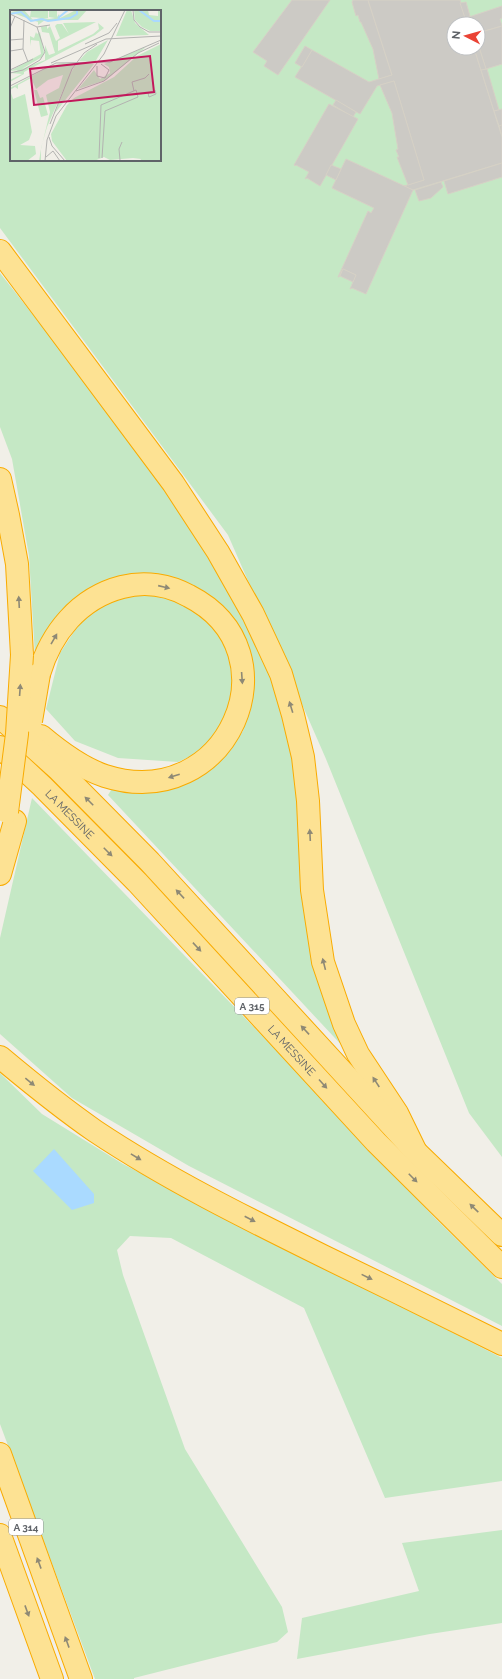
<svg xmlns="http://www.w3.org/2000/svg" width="502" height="1679" font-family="Raleway,sans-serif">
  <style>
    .green { fill: #c5e8c5; fill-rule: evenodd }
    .water { fill: #aadaff }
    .building { fill: #cccac5; stroke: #d6d1c6 }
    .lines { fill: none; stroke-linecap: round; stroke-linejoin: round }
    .highway-casing { stroke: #f9ab00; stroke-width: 24 }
    .highway { stroke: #fde293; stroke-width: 22 }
    .highway-bridge-casing { stroke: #f9ab00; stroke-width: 24; stroke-linecap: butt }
    .highway-bridge { stroke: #fde293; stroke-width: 22 }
    .oneway { fill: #8e8975 }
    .labels { text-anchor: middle; stroke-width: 3; stroke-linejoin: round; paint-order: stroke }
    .shield { fill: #fff; stroke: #8f9295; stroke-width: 1 }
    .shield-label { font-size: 10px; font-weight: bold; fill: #5f6368 }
    .street-label { font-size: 11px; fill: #5f6368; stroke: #fff }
    .inset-river { fill: none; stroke: #aadaff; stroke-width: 2 }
    .inset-road { fill: none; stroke: #b3b3b1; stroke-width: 1 }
    .view { fill: #c2185b; fill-opacity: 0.15; stroke: #c2185b; stroke-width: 2 }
    .inset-edge { fill: none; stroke: #5f6368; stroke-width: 2 }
  </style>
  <rect width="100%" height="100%" fill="#f1efe8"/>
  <g class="green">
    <path d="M0,0h502v1157l-33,-44 -143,-354 -98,-224 -228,-307zM11,11h149v149h-149zM454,24h24v24h-24z"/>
    <polygon points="0,273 144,455 211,558 237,604 276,688 298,769 348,1052 108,795 115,784 223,757 243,731 253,689 235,625 221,606 200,590 181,581 121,576 35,656 29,556 12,459 0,427"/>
    <polygon points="143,592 170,597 195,610 218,633 230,657 233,686 231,711 202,751 178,762 118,758 75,741 46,709 60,653 83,618 109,600"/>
    <polygon points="32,798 306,1081 435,1218 502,1284 502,1326 189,1166 72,1098 0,1034 0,938"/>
    <polygon points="0,1073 42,1114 123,1164 502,1358 502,1481 385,1498 304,1308 171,1238 130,1236 117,1250 123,1275 185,1449 282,1607 288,1632 277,1642 134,1678 134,1679 95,1679 0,1424"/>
    <polygon points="502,1530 502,1623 430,1634 297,1659 302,1618 419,1591 402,1543"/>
  </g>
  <polygon class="water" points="54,1149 94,1194 94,1203 72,1210 33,1171"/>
  <g class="building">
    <polygon points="292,0 330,0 278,75 264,66 267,61 253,52"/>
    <polygon points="353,0 368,0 392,75 379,79 373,49 361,22 360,22 358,15 356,16 352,2"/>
    <polygon points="368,0 460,0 467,24 454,24 454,48 474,48 502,137 502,163 413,190 404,186 424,180 394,81 377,86 360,114 295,77 312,50 369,82 392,75"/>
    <polygon points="466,2 470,16 465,18 460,3"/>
    <polygon points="502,6 502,18 500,19 502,26 478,33 478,24 472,24 469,17"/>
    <polygon points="469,17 472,24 467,24 465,18"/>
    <polygon points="502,26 502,64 486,69 478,44 478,33"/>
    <polygon points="478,44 486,69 481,70 474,48 478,48"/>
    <polygon points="305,46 312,50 302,67 295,63"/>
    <polygon points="487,69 499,110 494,111 481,70"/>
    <polygon points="394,81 424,180 408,185 397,157 399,157 396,150 398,149 392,113 380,85"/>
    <polygon points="336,100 356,112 353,117 333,105"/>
    <polygon points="329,104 358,119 320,186 307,178 305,179 309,172 296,165 295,166 294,165"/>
    <polygon points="502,109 502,125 499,126 494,111"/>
    <polygon points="502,125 502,136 499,126"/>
    <polygon points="346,159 413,190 366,294 352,288 350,289 356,275 343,269 339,277 338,277 368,211 371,213 374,208 332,188"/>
    <polygon points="502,163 502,177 448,194 444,181"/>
    <polygon points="331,165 341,169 336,180 326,175"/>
    <polygon points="441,182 443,187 431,198 419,201 415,190"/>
    <polygon points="343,269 356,275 353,282 340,276"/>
  </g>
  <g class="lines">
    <g class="highway-casing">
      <g id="highway">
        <polyline points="0,251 173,483 218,552 253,614 268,646 281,674 293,715 303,757 308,801 312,890 323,962 344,1024 358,1054 397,1113 416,1152"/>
        <polyline points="0,479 8,515 17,564 22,655"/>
        <path d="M39,674c12,-41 40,-76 83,-87 23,-6 47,-2 67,9 109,56 39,219 -84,180 -24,-8 -45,-24 -64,-40"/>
        <polyline points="0,717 58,769 150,862 416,1152 502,1235"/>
        <path id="s1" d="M0,747l42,39 95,96 239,260 126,125"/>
        <polyline points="0,874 15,821"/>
        <path d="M0,1057c31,26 62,51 95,74 72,48 151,87 228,125 60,29 119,58 179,88"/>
        <polyline points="0,1454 81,1679"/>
        <polyline points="0,1535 52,1679"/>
      </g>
    </g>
    <use href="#highway" class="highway"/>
    <g class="highway-bridge-casing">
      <g id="highway-bridge">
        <polyline points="31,721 39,674"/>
        <polyline points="7,812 17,734 22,655"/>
      </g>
    </g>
    <use href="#highway-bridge" class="highway-bridge"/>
  </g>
  <defs><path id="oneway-solid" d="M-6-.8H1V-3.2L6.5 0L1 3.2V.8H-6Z"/></defs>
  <g class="oneway">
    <use href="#oneway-solid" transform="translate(164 587) rotate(13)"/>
    <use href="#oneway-solid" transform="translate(19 602) rotate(-93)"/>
    <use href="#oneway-solid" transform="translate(54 639) rotate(-60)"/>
    <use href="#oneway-solid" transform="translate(242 678) rotate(86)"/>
    <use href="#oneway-solid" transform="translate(20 690) rotate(-86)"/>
    <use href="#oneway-solid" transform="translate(291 707) rotate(-107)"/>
    <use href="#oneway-solid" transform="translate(174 776) rotate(163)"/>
    <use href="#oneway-solid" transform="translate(89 801) rotate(-135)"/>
    <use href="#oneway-solid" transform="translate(310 835) rotate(-93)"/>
    <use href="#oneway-solid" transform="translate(108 852) rotate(45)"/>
    <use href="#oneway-solid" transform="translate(180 894) rotate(-133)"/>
    <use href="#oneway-solid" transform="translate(197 947) rotate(47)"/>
    <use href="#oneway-solid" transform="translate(324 964) rotate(-104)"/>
    <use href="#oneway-solid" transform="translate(305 1030) rotate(-133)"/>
    <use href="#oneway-solid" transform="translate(30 1082) rotate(39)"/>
    <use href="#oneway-solid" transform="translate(376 1082) rotate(-123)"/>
    <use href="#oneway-solid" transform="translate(323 1084) rotate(48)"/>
    <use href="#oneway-solid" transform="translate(136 1157) rotate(31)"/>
    <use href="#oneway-solid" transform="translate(413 1178) rotate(45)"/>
    <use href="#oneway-solid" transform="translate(474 1208) rotate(-136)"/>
    <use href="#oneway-solid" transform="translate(250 1219) rotate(27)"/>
    <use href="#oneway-solid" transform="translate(367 1277) rotate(26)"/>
    <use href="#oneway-solid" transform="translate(39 1563) rotate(-110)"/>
    <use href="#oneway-solid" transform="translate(27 1611) rotate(70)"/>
    <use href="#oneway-solid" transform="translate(67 1642) rotate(-110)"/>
  </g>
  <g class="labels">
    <g class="shield">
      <rect x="235" y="998" width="34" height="16" rx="3"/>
      <rect x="9" y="1519" width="34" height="16" rx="3"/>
    </g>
    <g class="shield-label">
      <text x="252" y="1010">A 315</text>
      <text x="26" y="1531">A 314</text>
    </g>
    <g class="street-label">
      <text dy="4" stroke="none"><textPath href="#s1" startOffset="97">LA MESSINE</textPath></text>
      <text dy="4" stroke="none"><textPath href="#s1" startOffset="421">LA MESSINE</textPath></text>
    </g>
  </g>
  <g transform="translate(10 10)">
    <rect width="151" height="151" fill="#f1efe8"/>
    <path d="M14,0l9,10 8,-2 -11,-1 1,-7h17v8h-5l6,1 6,-1 -6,-1v-7l8,1v6l2,-3 1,4 16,-8h11l-9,10h-33l-7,5v-3l-28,-10zM117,0h4l4,13 14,12 -33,1zM124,0h14l1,5 9,1v-6h3v21h-11l-8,-4 -7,-7zM86,12l-38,19v10l35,-17 6,-5 -1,-6 6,5 -9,7 -71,37v2l-14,8v-2l12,-6 -11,-1 34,-13v-15l4,10 6,-2 -6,-20 -7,-1 -1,-5 6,-1v3l3,-3 6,15 4,-3 -5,-12 2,-2h5l7,10 -6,-11zM26,22l1,2 3,-2 4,21 -2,4 -22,13 -10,1 31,-17 -2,-13 -8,-1 -1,6v-10l4,2zM98,30l-13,22 -16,-1 8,-9zM151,34v117h-21l1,-2 -8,-1 -23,2 -6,-3 -10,4h-27l-15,-20 -1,-7 16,-29 7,-7 40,-21 23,-21zM136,37l-40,33 -28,9 16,-19 6,9 10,-6 -1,-6 -5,-3zM67,52l17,2 -39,49 13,-35zM53,53h12l-28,64 -6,21v13h-2l2,-12 9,-37 -4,-17 13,-7 4,-13 -15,5 -12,9 -5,-11 -13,7v4l-3,-2 -5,3 3,9 12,-5 7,38 -3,8 -9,5 15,1 1,8 -9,7h-17v-73l40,-22zM24,80h3l3,8 3,-1 5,18 -7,2z" fill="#c5e8c5"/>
    <path class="inset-river" d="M129,0l15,11h7M0,4l11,-2 10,9 11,-2 6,2 22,-3 7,-4v-4M48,8l10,-8"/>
    <path class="inset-road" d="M123,0l1,10 6,7 9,5h12M0,4l27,13 8,25 -5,8 -17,10 -13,3M14,10l-1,29 5,13M27,17l13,-2M0,18l5,-12M0,30l13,-1M75,34l24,-11 8,-10M0,41l13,-2M41,53l55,-24 55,-3M87,56v10l8,2 4,-8 -8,-6M0,60l23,-11M0,76l46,-23 54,-1 51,-22M66,81l28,-10 34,-28 21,-10M124,81l-2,-9 13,-4 4,-4M138,83l1,4 7,-3 -1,-4M40,114l22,-55 12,-16 13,-9M39,127l3,9 13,15M36,147l7,-6 7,10M89,148l2,-53 35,-15 2,7 -33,14 -3,47M110,150l-1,-11 3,-7M35,151l2,-21 9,-24 48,-62 21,-44M107,151h23"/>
    <path class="view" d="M140,46l4,36 -120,13 -4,-36z"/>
    <rect width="151" height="151" class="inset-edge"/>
  </g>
  <g transform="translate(466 36) rotate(276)"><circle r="19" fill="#ffffff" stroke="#bfc1c3"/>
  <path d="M0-3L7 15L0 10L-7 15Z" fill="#ea4335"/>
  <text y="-6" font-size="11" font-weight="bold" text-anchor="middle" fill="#5f6368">N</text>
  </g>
</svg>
